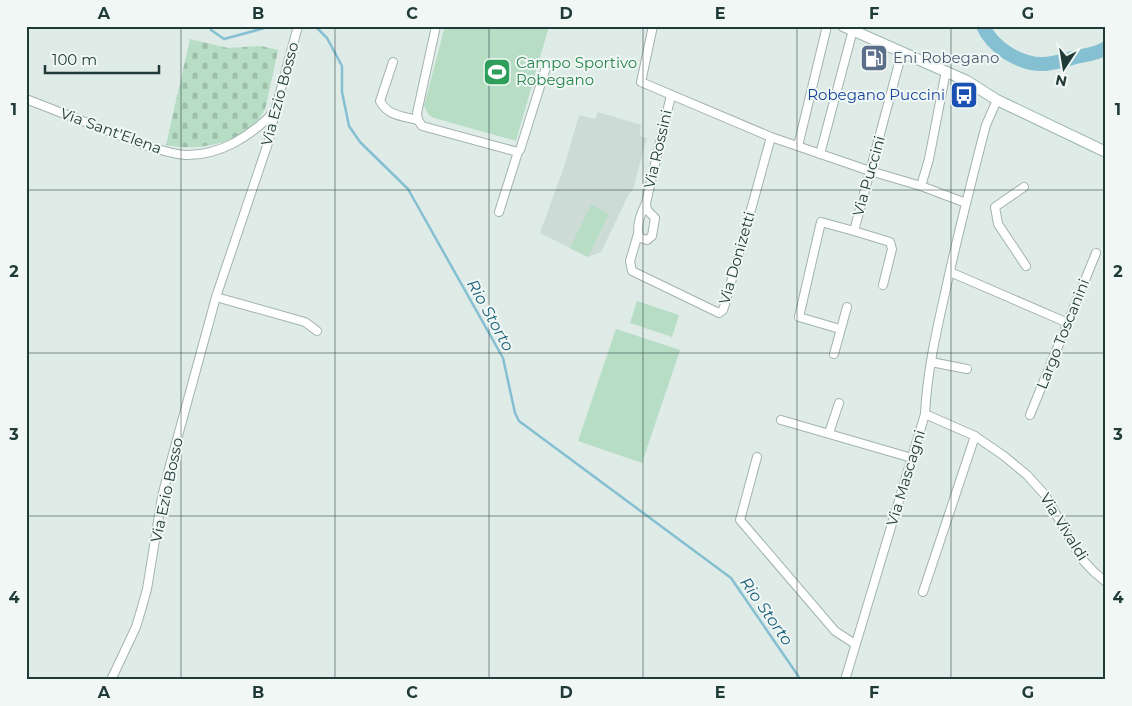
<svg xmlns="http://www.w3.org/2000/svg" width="1132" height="706" font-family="Montserrat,sans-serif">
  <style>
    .built { fill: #cddbd6 }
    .cemetery { fill: url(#cemetery-stones) }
    .green { fill: #b7ddc5 }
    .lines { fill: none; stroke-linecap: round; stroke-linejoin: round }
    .stream { stroke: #85bfd2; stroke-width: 2.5 }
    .river { stroke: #85bfd2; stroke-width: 14 }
    .minor-casing { stroke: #a2b3af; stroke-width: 10 }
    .secondary-casing { stroke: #9eb7b0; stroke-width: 12 }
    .minor { stroke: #fff; stroke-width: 8 }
    .secondary { stroke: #fff; stroke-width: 10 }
    .grid { fill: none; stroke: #203b37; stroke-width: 1; stroke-opacity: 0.55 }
    .labels { text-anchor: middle; stroke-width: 4; stroke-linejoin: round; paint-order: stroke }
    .service-label { font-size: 15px; fill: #4e5e75; stroke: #f0f7f4; text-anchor: start }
    .leisure-label { font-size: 15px; fill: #27864d; stroke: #f0f7f4; text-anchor: start }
    .street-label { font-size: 15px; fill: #203b37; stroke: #f0f7f4 }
    .transit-label { font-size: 15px; fill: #164399; stroke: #f0f7f4; text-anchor: end }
    .water-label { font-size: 16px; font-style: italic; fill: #195f79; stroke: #f0f7f4 }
    .neatline { fill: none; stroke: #203b37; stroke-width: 2 }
    .grid-label { font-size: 16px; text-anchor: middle; font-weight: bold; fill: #203b37 }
  </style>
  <defs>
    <pattern id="cemetery-stones" width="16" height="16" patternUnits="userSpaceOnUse" patternTransform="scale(1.25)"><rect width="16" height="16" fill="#b7ddc5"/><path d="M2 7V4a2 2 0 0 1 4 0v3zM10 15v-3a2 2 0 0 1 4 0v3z" fill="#9dbfaa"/></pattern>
  </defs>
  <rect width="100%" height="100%" fill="#dfebe7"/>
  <polygon class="built" points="598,112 641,125 640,136 647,138 633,189 629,194 601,252 588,257 540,233 564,167 579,115 595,119"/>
  <path class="cemetery" d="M190,39l38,9 33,-2 17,4c-3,14 -6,28 -9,42 -2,6 -2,13 -5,19 -17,32 -65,41 -98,34z"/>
  <g class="green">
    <polygon points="445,26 549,26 516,141 434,118 429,115 424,106"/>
    <polygon points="591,205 609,214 588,257 570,248"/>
    <polygon points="637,301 679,315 672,337 630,323"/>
    <polygon points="616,329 680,350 642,463 578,441"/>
  </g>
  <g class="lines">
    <g class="stream">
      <polyline points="210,26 211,30 224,39 272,26"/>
      <polyline points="315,26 327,38 342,66 342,92 349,126 360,142 408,189 503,358 515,413 519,421 731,578 801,680"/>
    </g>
    <path class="river" d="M983,26c9,21 36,38 59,38 11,0 23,-4 34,-7 10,-2 21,-3 30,-9"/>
    <g class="minor-casing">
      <g id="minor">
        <polyline points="436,26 417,113 418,120 422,126 518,152 520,150 547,64"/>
        <polyline points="653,26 641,82 771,137 870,171 921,186 966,203"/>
        <path d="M393,62l-13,39c8,15 22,15 38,19"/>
        <path d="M26,99l118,46c13,4 27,9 41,10 35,1 66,-19 89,-43"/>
        <polyline points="798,146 827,26"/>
        <polyline points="820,154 854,26"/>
        <polyline points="921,186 929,159 946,71"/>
        <polyline points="1024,187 995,207 998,224 1026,266"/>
        <path d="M646,203l1,7 8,8 -3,18 -5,4 -7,-2c-5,-10 1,-25 6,-35l25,-108"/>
        <polyline points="499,212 518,152"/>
        <polyline points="854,231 890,242 892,249 883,285"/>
        <polyline points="638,234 630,261 632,271 719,313 723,310 725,304 771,137"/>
        <polyline points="950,272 1068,323"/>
        <polyline points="216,297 305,322 317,331"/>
        <polyline points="840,329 799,317 821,222 854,231 902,52"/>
        <polyline points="834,354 847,307"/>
        <polyline points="931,362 967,369"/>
        <polyline points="925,414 975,436 1004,456 1027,475 1045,495 1081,558 1094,572 1106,582"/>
        <polyline points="1030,415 1096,253"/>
        <polyline points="781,420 912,458"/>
        <polyline points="829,433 839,403"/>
        <polyline points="757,457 740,520 835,631 855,644"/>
        <polyline points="923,592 975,436"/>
        <polyline points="111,680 136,627 142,607 147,589 162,497 170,465 216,297 269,140 275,111 298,26"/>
        <path d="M845,680l80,-266c2,-41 11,-81 20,-121 11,-51 24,-102 37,-153l4,-15 11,-25"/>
      </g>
    </g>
    <g class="secondary-casing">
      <polyline id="secondary" points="843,26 967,81 997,100 1106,152"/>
    </g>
    <use href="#minor" class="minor"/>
    <use href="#secondary" class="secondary"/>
  </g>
  <path class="grid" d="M181,26v654M335,26v654M489,26v654M643,26v654M797,26v654M951,26v654M26,190h1080M26,353h1080M26,516h1080"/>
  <defs>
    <g id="fuel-square" transform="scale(1.4375)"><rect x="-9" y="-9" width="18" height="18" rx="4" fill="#5c6f8a" stroke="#f0f7f4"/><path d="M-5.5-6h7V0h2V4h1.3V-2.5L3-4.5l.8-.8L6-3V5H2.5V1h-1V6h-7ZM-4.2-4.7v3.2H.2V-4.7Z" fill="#fff"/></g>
    <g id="stadium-square" transform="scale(1.4375)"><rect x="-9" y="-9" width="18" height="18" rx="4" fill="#2e9e5b" stroke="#f0f7f4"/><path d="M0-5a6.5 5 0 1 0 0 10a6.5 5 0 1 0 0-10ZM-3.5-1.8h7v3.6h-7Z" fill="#fff"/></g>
    <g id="bus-square" transform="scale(1.4375)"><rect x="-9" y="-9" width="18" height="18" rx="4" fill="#1a4fb4" stroke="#f0f7f4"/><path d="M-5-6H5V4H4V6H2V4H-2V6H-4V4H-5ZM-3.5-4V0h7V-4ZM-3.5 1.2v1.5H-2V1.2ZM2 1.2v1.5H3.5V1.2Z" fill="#fff"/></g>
  </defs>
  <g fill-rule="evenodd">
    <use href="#fuel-square" x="874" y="58"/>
    <use href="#stadium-square" x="497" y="72"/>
    <use href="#bus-square" x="964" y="95"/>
  </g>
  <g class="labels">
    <g class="service-label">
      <text x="893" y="63">Eni Robegano</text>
    </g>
    <g class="leisure-label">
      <text x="516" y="68">Campo Sportivo<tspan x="516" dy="17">Robegano</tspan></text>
    </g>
    <g class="street-label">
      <text transform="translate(280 94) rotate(-75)" y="5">Via Ezio Bosso</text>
      <text transform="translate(111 131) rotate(20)" y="5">Via Sant'Elena</text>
      <text transform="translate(658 149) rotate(-77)" y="5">Via Rossini</text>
      <text transform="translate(869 176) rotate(-74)" y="5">Via Puccini</text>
      <text transform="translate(737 258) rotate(-74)" y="5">Via Donizetti</text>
      <text transform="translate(1063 334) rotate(-68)" y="5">Largo Toscanini</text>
      <text transform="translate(906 478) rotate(-73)" y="5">Via Mascagni</text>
      <text transform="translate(167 490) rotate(-78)" y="5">Via Ezio Bosso</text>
      <text transform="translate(1064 527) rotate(58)" y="5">Via Vivaldi</text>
    </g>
    <g class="transit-label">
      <text x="945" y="100">Robegano Puccini</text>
    </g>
    <g class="water-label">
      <text transform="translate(491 315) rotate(61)" y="6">Rio Storto</text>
      <text transform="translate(767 611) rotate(55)" y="6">Rio Storto</text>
    </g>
  </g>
  <rect width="1132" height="706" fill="none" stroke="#f0f7f4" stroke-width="55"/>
  <g transform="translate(1064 68) rotate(192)" stroke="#f0f7f4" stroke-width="4" paint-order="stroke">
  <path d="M0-4L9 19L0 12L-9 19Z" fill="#203b37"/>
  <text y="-8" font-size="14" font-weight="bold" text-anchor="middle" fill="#203b37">N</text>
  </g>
  <path d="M45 65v8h114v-8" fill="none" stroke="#203b37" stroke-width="2.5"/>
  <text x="52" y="65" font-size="15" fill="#203b37" stroke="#f0f7f4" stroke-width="4" paint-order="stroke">100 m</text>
  <rect x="28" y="28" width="1076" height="650" class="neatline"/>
  <g class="grid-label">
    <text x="104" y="19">A</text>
    <text x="258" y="19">B</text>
    <text x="412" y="19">C</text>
    <text x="566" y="19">D</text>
    <text x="720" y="19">E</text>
    <text x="874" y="19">F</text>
    <text x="1028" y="19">G</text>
    <text x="14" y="115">1</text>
    <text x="1118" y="115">1</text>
    <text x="14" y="277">2</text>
    <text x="1118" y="277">2</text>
    <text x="14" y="440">3</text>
    <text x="1118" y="440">3</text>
    <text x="14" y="603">4</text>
    <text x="1118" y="603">4</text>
    <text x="104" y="698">A</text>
    <text x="258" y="698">B</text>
    <text x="412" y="698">C</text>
    <text x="566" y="698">D</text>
    <text x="720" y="698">E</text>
    <text x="874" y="698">F</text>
    <text x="1028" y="698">G</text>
  </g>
</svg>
